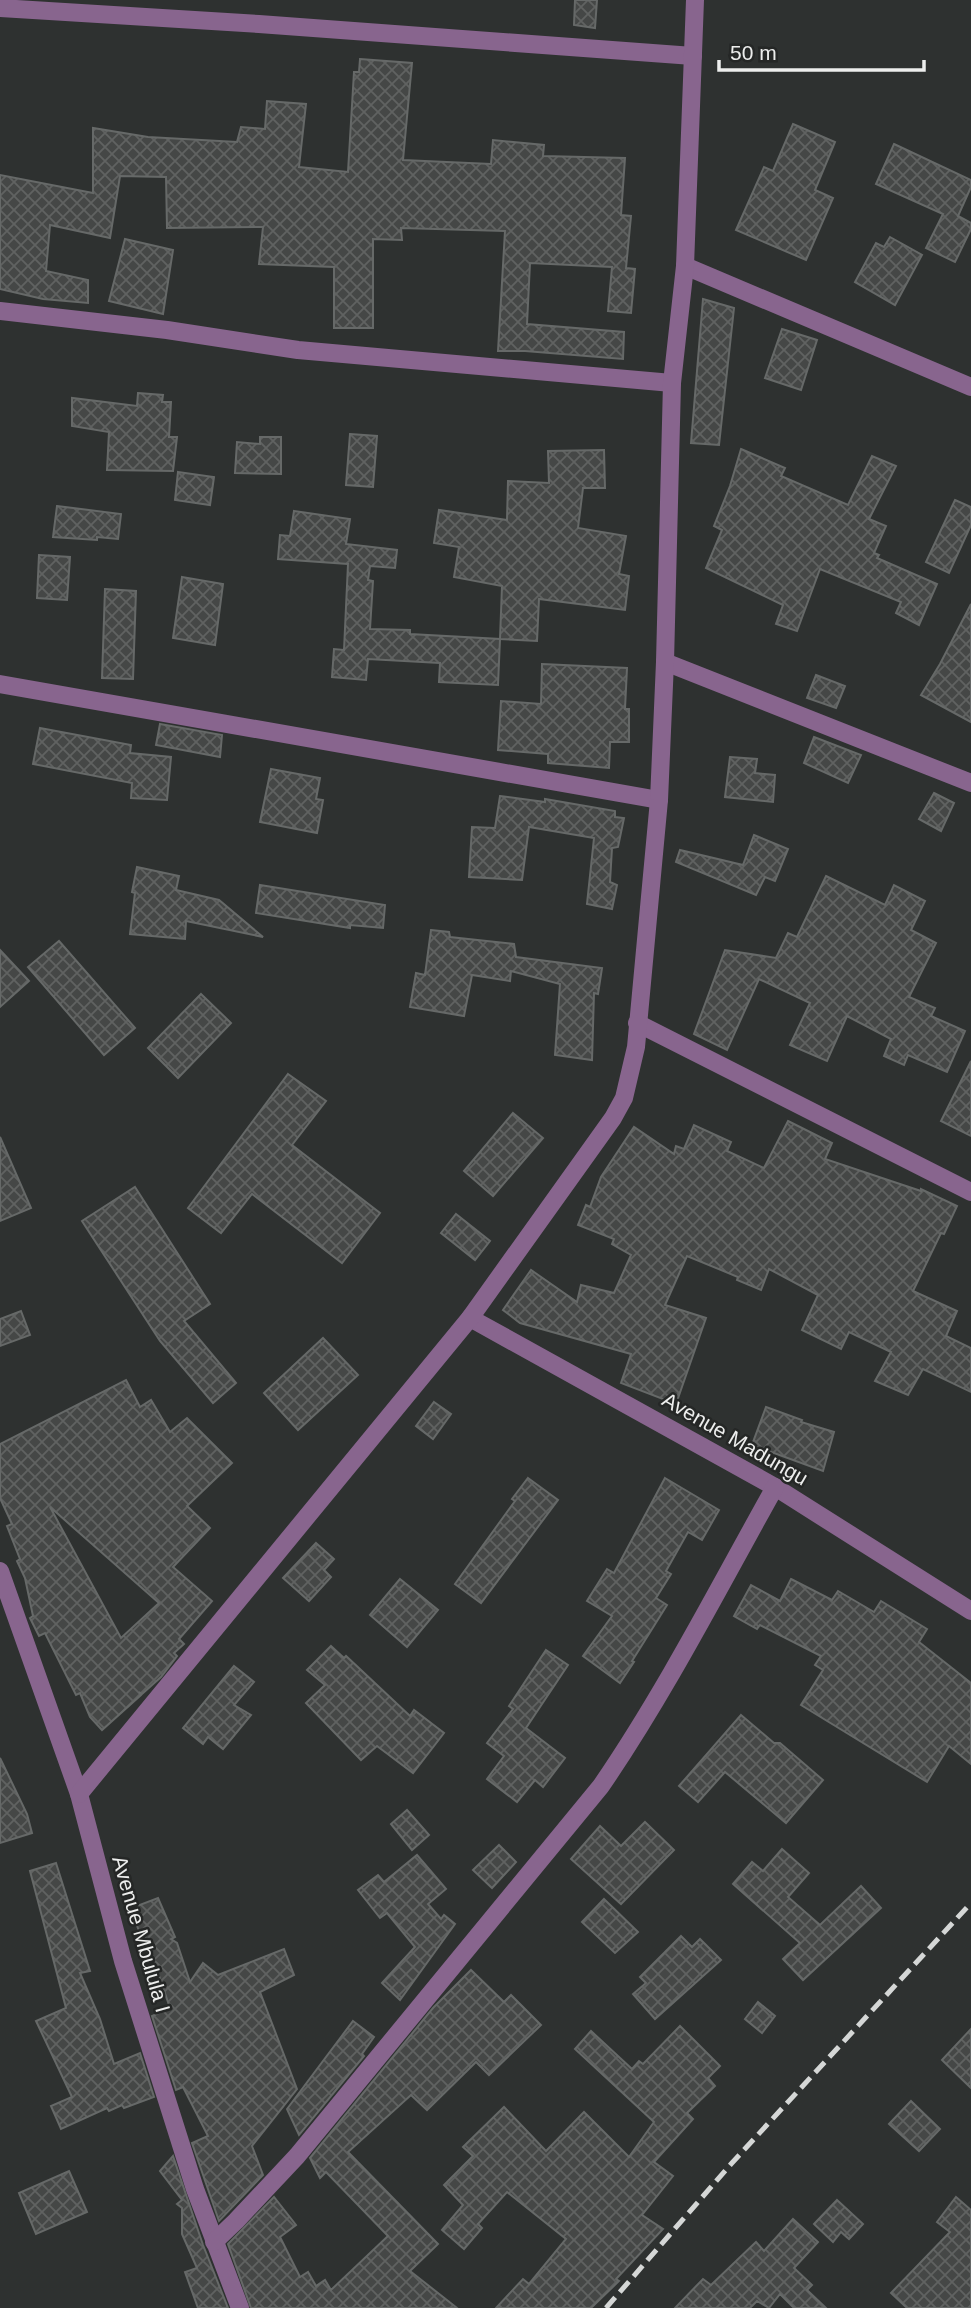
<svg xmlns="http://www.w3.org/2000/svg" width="971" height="2308" font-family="Helvetica,sans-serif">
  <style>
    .building { fill: url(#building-cross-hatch); stroke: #666968; stroke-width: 2; fill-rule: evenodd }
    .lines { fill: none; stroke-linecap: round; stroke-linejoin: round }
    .minor { stroke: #88658e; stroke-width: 18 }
    .rail { stroke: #d5d7d6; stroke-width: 5; stroke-dasharray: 14 7; stroke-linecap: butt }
    .labels { text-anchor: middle; stroke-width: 5; stroke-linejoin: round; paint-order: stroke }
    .street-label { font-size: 21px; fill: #edeeed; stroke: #252726 }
  </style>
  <defs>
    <pattern id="building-cross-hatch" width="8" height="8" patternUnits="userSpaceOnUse" patternTransform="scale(1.75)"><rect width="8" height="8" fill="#454746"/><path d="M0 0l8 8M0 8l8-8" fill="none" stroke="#606261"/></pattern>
  </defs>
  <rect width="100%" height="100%" fill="#2e3130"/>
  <g class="building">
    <polygon points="575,0 597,0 595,28 574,25"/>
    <polygon points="360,59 412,63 403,160 491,164 493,140 544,145 543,156 625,158 621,215 631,216 626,268 635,269 631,313 608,311 612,267 530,263 527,324 624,332 623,359 525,351 498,351 505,231 401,228 402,240 373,239 373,328 334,328 334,267 259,264 263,227 167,228 166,177 120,176 110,238 50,225 46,271 88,280 88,303 43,299 0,289 0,175 93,193 93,128 148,137 237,142 241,127 265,129 267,101 306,104 299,167 348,172 354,72 359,72"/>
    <polygon points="793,124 835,142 815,190 833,198 806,260 736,230 764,167 773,171"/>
    <polygon points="894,144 971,180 971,187 958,216 971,223 971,229 955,262 926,248 943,214 876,184"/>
    <polygon points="890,237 922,255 895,305 855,282 876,243 884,247"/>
    <polygon points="125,239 173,250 163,314 109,301"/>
    <polygon points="703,299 734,308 719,445 691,443"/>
    <polygon points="782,329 817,340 801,390 765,378"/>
    <polygon points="138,393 163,395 162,402 171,402 169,437 177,437 173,471 107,470 109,432 72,426 72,398 137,406"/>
    <polygon points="350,434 377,436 373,487 346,485"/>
    <polygon points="260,437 281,437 281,474 235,473 237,442 260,444"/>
    <polygon points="741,449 785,468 781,476 848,505 872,456 896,466 869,519 886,526 874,553 879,555 877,558 937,584 919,625 896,613 901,602 820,569 797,631 776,624 783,605 706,568 722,530 714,526 730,486"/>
    <polygon points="604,450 605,488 583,488 578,528 626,536 619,574 629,576 625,610 539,599 537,641 500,639 502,586 454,577 459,547 434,543 439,510 507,520 508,481 549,483 548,451"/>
    <polygon points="178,472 214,477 210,505 175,500"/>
    <polygon points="955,500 971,507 971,525 949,573 926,562"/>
    <polygon points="57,506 121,514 118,539 97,537 97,540 53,537"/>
    <polygon points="294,511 350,519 346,544 397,550 395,568 370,566 368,580 373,581 370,629 410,630 410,634 500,639 498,685 439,682 440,663 368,659 366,680 332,677 334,649 344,650 348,564 278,559 280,535 290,536"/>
    <polygon points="39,555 70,557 67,600 37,598"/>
    <polygon points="182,577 223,584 215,645 173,638"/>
    <polygon points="105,589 136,591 133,679 102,678"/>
    <polygon points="971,604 971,722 921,695 940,664"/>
    <polygon points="542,664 627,668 625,709 629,709 629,742 610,742 609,768 548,763 548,754 498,750 501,701 541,704"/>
    <polygon points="816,675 845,686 836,708 807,698"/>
    <polygon points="160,724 222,735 220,757 156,745"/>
    <polygon points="40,728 131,745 130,753 171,757 167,800 131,798 132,783 33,764"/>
    <polygon points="814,737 861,755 848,783 804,763"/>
    <polygon points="730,757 757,759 755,773 775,775 773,802 725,797"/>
    <polygon points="271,769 320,778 316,799 323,800 317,833 260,822"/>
    <polygon points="934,793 954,803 941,831 919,819"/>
    <polygon points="500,796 545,802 545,799 615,811 615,817 624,818 618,847 612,848 610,882 617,885 612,909 587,904 594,838 529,827 522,880 469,877 472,827 495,828"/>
    <polygon points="754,835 788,849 775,881 765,877 756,895 676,862 680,850 743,865"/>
    <polygon points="137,867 179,876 176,890 219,900 263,937 186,921 185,939 130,934 135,893 132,892"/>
    <polygon points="826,876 885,905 894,885 925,901 911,930 936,943 909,997 935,1008 931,1016 965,1031 947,1072 908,1055 904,1065 884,1056 891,1039 847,1016 827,1061 790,1045 810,1003 759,979 727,1050 694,1034 725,950 776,958 788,933 797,937"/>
    <polygon points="260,885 385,905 383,928 350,925 350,928 256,913"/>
    <polygon points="431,930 449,932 450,937 514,944 516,957 602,968 598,994 594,993 592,1060 555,1055 560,984 511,971 510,981 472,975 464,1016 410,1007 416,973 425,975"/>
    <polygon points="59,941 135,1028 104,1055 28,967"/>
    <polygon points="0,950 29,981 0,1007"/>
    <polygon points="201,994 231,1023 178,1078 148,1048"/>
    <polygon points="971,1061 971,1136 941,1121"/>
    <polygon points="288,1074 326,1101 292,1145 380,1213 342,1263 252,1194 221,1233 188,1208"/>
    <polygon points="513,1113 543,1138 493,1196 464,1171"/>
    <polygon points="788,1121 832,1143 825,1159 921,1191 921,1189 957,1206 944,1234 941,1233 913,1291 957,1311 946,1336 971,1348 971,1392 923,1369 908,1395 875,1381 891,1352 849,1332 841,1349 802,1330 818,1295 769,1269 761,1290 737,1280 738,1277 687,1256 665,1305 706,1318 676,1404 621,1383 631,1354 520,1323 503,1310 531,1270 577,1302 581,1285 614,1293 631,1255 612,1244 614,1239 578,1225 586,1205 590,1207 601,1177 634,1127 674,1154 676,1146 684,1149 694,1125 731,1142 727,1151 764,1168"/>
    <polygon points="0,1137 31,1208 0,1221"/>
    <polygon points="135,1187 210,1304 184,1321 236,1383 213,1403 160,1341 82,1221"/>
    <polygon points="456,1214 490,1241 475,1260 441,1233"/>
    <polygon points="21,1311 30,1335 0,1346 0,1319"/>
    <polygon points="323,1338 358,1375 298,1430 264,1393"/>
    <path d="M126,1380l14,27 11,-7 19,32 17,-14 45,45 -45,43 23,22 -37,39 39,34 -33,38 5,5 -10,9 3,3 -16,21 -19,17 -3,-2 2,3 -39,35 -12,-13 -10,-24 -4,2 -31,-62 -6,3 -9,-18 3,-2 -8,-38 -8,-17 3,-2 -13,-33 5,-2 -12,-26v-54zM50,1507l109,96 -38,35z"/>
    <polygon points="434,1402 451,1414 433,1439 416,1426"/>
    <polygon points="766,1407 802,1420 801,1422 834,1432 823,1471 752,1445"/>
    <polygon points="528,1478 558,1500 481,1603 455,1584 515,1501 512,1499"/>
    <polygon points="665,1478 719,1510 702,1540 688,1532 666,1571 671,1574 656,1598 667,1605 632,1661 634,1662 620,1683 583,1656 612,1616 587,1601 607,1569 614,1573"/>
    <polygon points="316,1543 334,1559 324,1570 331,1577 309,1601 283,1578"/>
    <polygon points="400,1579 438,1610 407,1647 370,1615"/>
    <polygon points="791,1579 832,1600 838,1591 874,1612 881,1601 927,1629 919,1642 971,1683 971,1764 949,1746 927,1782 801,1705 823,1670 815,1665 821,1656 760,1625 757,1629 734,1616 751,1585 780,1601"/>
    <polygon points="331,1646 344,1658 346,1656 410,1716 414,1710 444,1733 413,1773 377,1746 361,1760 306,1703 325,1685 307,1670"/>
    <polygon points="546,1650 568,1665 526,1728 565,1758 543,1787 535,1780 517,1802 487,1779 504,1756 487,1743 513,1709 509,1706"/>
    <polygon points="234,1666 254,1682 234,1705 251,1715 223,1749 208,1737 203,1744 183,1728"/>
    <polygon points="741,1715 774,1743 780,1743 823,1780 786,1823 725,1772 698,1802 679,1786"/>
    <polygon points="0,1758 27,1814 32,1833 0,1843"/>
    <polygon points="407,1810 429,1835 412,1850 391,1824"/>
    <polygon points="645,1822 674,1850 621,1904 571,1859 600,1826 621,1846"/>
    <polygon points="499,1845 516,1862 492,1888 473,1870"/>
    <polygon points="782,1849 809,1873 788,1897 820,1925 861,1886 881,1908 803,1980 783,1959 800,1943 733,1884 752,1862 763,1871"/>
    <polygon points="417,1855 446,1889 428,1904 441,1919 444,1915 455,1924 400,2000 382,1983 415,1947 387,1913 380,1918 358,1890 378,1875 384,1882"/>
    <polygon points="56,1863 90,1971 80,1973 100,2019 114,2064 140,2053 154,2097 124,2108 122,2105 109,2111 107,2108 61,2129 51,2106 72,2097 36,2021 66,2008 30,1871"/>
    <polygon points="158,1898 175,1937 171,1939 177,1943 190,1982 203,1963 218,1975 284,1949 294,1975 260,1992 297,2089 252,2146 263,2175 219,2221 192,2143 208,2136 183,2087 176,2090 152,2016 170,2008 156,1967 154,1968 129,1906 132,1908"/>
    <polygon points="604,1899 638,1932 615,1953 582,1922"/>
    <polygon points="681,1936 692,1947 700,1939 721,1960 655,2019 633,1994 646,1983 640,1977"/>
    <polygon points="471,1970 504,2002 511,1995 541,2025 489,2075 476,2062 427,2110 411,2095 348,2152 438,2244 410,2271 457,2308 251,2308 228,2244 274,2197 296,2225 280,2237 300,2277 308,2272 316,2286 325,2280 331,2290 388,2236 326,2172 320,2178 310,2158 433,2008"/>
    <polygon points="758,2002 775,2016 762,2033 745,2019"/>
    <polygon points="353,2021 374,2037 362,2054 364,2056 299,2135 287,2109"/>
    <polygon points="680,2026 720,2066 708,2078 715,2086 687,2113 693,2119 654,2162 673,2176 642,2215 663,2229 616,2279 619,2281 591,2308 496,2308 523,2279 529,2284 566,2239 507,2192 478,2224 482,2228 464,2249 442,2230 463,2205 444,2185 473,2156 463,2147 504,2107 546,2151 584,2112 629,2157 654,2122 575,2049 591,2031 632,2069 639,2061 643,2064"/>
    <polygon points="971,2029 971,2088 942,2060"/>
    <polygon points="911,2101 940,2129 919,2151 889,2124"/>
    <polygon points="173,2156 203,2245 228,2308 198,2308 185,2272 197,2268 182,2234 182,2208 177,2204 182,2200 160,2171"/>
    <polygon points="69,2171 87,2212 36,2234 19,2193"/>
    <polygon points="956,2197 971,2210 971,2308 907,2308 891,2293 950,2232 937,2222"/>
    <polygon points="837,2200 863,2224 849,2239 841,2232 833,2242 814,2224"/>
    <polygon points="793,2219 818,2242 794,2268 812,2285 807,2290 826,2308 794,2308 780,2294 769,2308 757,2301 750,2308 675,2308 703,2279 711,2285 756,2242 764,2251"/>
  </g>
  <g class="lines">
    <g class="minor">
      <polyline points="0,8 259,24 693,56"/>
      <polyline points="685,266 971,387"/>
      <polyline points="0,311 167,330 298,350 672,383"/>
      <polyline points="665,662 971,783"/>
      <polyline points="0,684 659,800"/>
      <polyline points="637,1023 971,1192"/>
      <polyline points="470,1318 775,1487 971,1611"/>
      <polyline points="0,1571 79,1794 123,1961 195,2189 240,2308"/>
      <polyline points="79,1794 470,1318 613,1118 624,1098 636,1047 659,800 665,662 672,383 685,266 695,0"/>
      <path d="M214,2242l22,-21 61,-65 304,-370c65,-95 118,-199 174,-299"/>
    </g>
    <polyline class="rail" points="606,2308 731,2164 971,1903"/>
  </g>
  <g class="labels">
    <g class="street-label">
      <text transform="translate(735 1439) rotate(30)" y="7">Avenue Madungu</text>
      <text transform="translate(141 1934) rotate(74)" y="7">Avenue Mbulula I</text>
    </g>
  </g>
  <path d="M719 60v10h205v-10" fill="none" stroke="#edeeed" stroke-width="3.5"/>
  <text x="730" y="60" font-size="21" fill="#edeeed" stroke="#252726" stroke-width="5" paint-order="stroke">50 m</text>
</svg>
